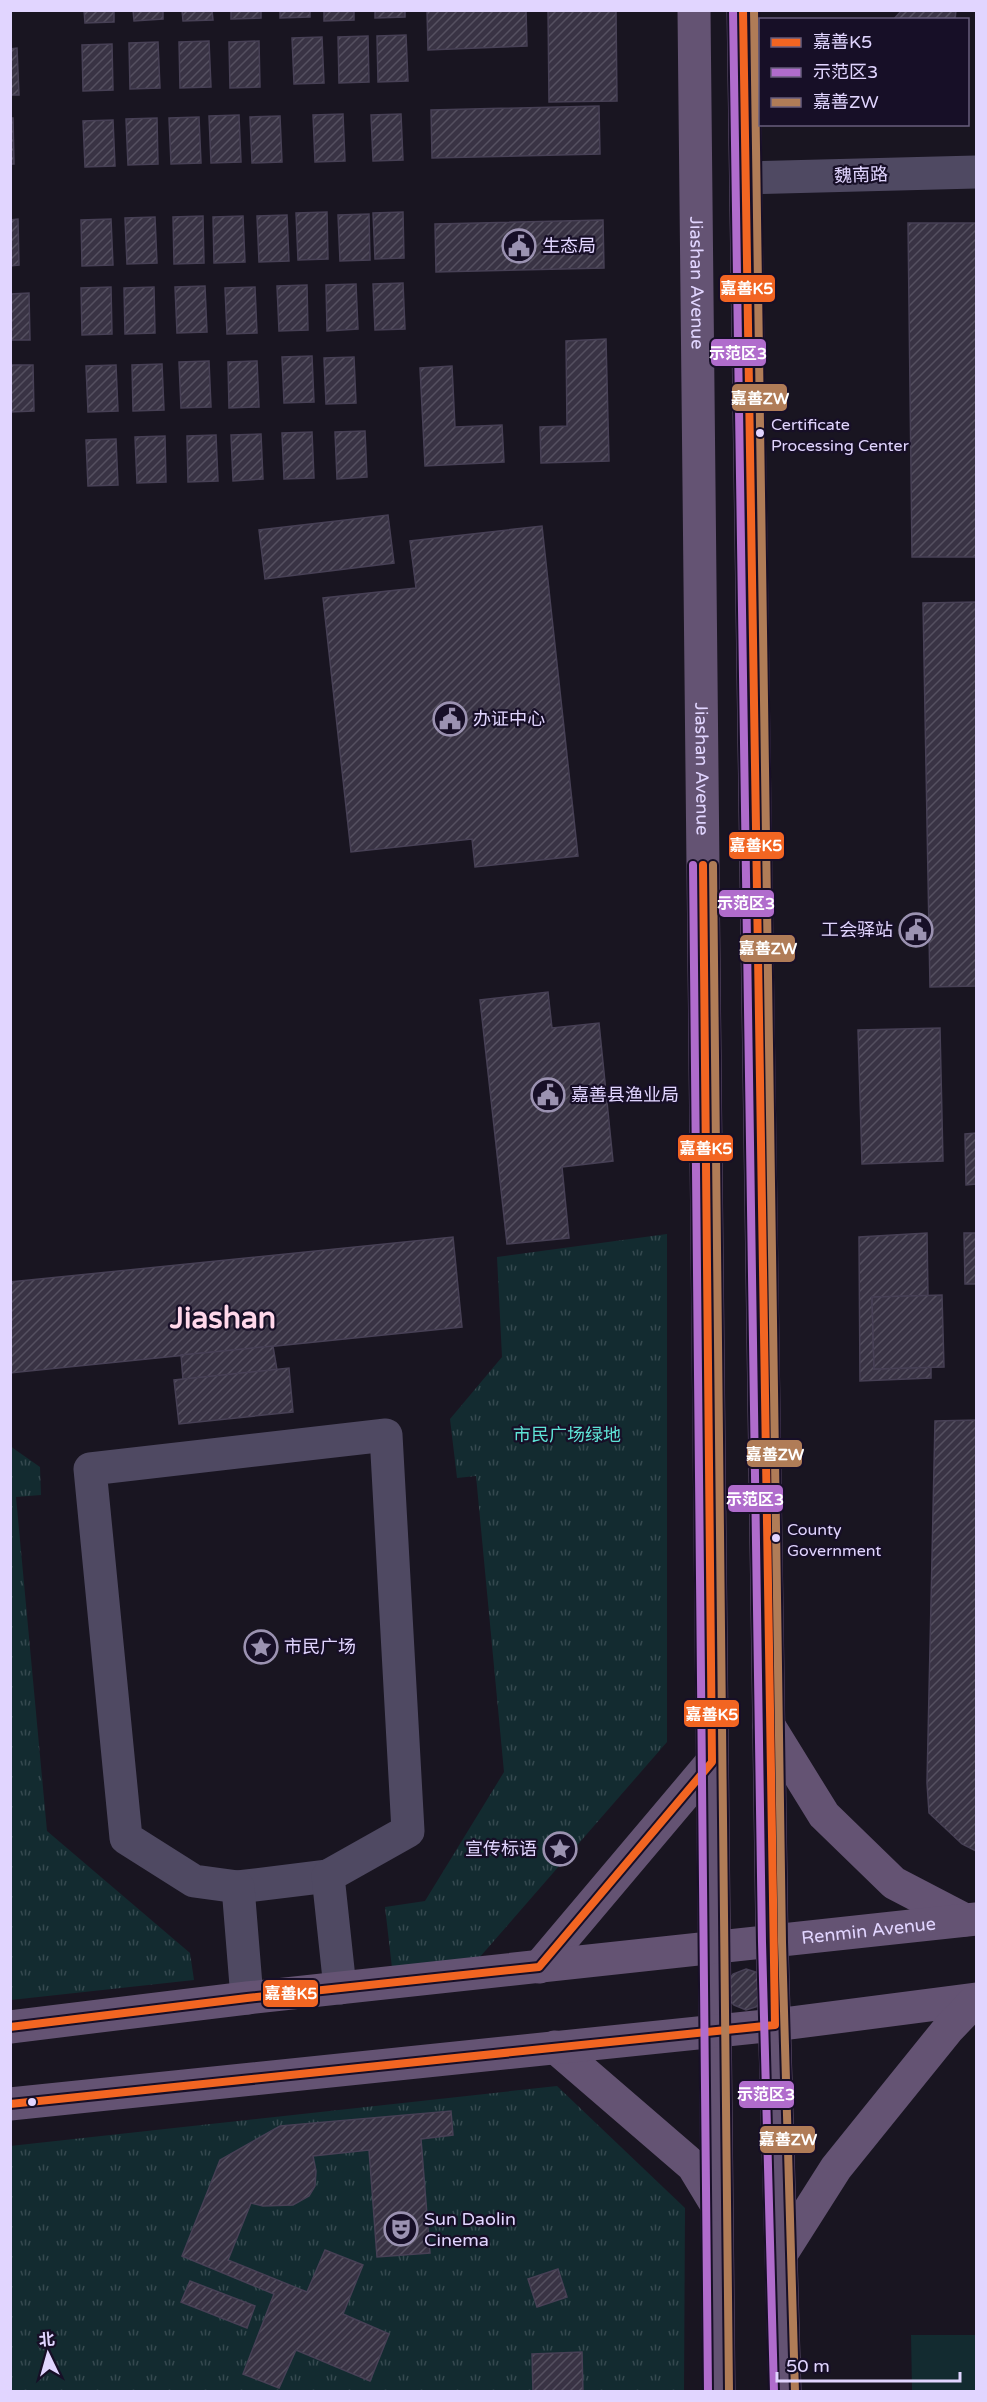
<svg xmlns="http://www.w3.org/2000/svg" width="987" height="2402" font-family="'Varela Round','Noto Sans SC',sans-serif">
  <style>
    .grass { fill: url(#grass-tufts) }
    .pitch { fill: #132b30 }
    .building { fill: url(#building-hatch); stroke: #474055; stroke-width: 1.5 }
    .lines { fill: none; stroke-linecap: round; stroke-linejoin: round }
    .minor { stroke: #4f4962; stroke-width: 33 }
    .major { stroke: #645373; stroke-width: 33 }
    .bus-1-casing { stroke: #170f27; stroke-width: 12 }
    .bus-2-casing { stroke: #170f27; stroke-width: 12 }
    .bus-3-casing { stroke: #170f27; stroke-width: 12 }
    .bus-1 { stroke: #f26522; stroke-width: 8 }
    .bus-2 { stroke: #b06ccc; stroke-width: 8 }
    .bus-3 { stroke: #b07c57; stroke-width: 8 }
    .bus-dot { fill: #e1d5ff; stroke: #170f27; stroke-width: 2 }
    .labels { text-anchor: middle; stroke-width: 4.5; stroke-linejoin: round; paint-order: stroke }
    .bus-label { font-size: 16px; fill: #e1d5ff; stroke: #170f27; text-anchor: start }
    .street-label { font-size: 18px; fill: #e1d5ff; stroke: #170f27 }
    .poi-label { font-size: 18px; fill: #e1d5ff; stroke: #170f27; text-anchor: start }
    .park-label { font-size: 18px; fill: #5ee3d6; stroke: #170f27 }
    .town-label { font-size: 30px; font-weight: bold; fill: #ffd7ea; stroke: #170f27 }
    .line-badge { stroke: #170f27; stroke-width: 2 }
    .badge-label { font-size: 16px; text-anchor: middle; font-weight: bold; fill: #fff }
  </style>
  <defs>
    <pattern id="grass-tufts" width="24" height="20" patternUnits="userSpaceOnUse" patternTransform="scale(1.5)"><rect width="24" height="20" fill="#132b30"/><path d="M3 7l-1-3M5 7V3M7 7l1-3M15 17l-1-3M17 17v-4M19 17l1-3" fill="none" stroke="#35494f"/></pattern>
    <pattern id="building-hatch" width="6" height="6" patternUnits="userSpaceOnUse" patternTransform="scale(1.5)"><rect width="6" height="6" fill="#393344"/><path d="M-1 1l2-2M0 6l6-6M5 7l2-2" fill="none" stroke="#555060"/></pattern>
  </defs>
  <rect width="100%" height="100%" fill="#191521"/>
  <g class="grass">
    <polygon points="667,1234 667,1742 479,1958 392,1968 385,1907 425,1901 504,1772 476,1476 457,1478 450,1419 502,1357 497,1257"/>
    <polygon points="10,1446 40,1467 41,1495 16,1497 47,1831 190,1953 194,1980 11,2000"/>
    <polygon points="557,2086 685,2208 684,2391 11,2391 10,2146"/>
  </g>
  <polygon class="pitch" points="911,2335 976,2335 976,2391 912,2391"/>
  <g class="building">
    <polygon points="84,10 114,10 114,22 85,23"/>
    <polygon points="133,10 163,10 163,19 134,21"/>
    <polygon points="182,10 212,10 213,20 183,21"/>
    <polygon points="231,10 261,10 261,18 231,19"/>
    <polygon points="280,10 310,10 310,17 280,18"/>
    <polygon points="324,10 354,10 354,20 324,21"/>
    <polygon points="375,10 405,10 405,17 375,18"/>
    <polygon points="427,10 526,10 527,46 428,50"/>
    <polygon points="548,10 616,10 617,101 549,102"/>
    <polygon points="902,10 956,10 955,20 893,20"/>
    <polygon points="406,35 408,81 378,82 377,36"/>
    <polygon points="368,36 369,82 339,83 338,37"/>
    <polygon points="322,37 324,83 294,84 292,38"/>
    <polygon points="209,41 211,87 180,88 179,42"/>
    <polygon points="259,41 260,87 230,88 229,42"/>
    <polygon points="158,42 160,88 130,89 129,43"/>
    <polygon points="112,44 113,90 83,91 82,45"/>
    <polygon points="17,48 19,95 10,95 10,49"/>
    <polygon points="599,106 600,154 432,158 431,110"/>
    <polygon points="343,114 345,161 315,162 313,115"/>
    <polygon points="401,114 403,160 373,161 371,115"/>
    <polygon points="239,115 241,162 211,163 209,116"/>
    <polygon points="280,116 282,162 252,163 250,117"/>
    <polygon points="199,117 201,163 171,164 169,118"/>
    <polygon points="10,118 13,118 14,164 10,164"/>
    <polygon points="157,118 158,164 128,165 126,119"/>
    <polygon points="113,120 115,166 85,167 83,121"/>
    <polygon points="327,212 328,259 298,260 296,213"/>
    <polygon points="403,212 404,258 375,259 373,213"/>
    <polygon points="369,214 370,260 340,261 338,215"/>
    <polygon points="287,215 289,261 259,262 257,216"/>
    <polygon points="203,216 204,263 174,264 173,217"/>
    <polygon points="243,216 245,262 214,263 213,217"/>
    <polygon points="155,217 157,263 127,264 125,218"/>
    <polygon points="18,219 19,265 10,266 10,220"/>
    <polygon points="111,219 113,265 82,266 81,220"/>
    <polygon points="603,220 604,268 436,272 435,224"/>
    <polygon points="908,223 976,223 976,557 912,557"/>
    <polygon points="403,283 405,329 375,330 373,284"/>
    <polygon points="356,284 358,329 327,331 326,285"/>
    <polygon points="307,285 308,330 279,331 277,286"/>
    <polygon points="205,286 207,332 177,333 175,287"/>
    <polygon points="111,287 112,334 82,335 81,288"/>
    <polygon points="154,287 155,333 125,334 124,288"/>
    <polygon points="255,287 257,333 227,334 225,288"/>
    <polygon points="29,293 30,340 10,340 10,294"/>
    <polygon points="606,339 609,461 541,463 540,427 567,426 566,341"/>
    <polygon points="312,356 314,402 284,403 282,357"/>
    <polygon points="354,357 356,403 326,404 324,358"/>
    <polygon points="209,361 211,407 181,408 179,362"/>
    <polygon points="257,361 259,407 229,408 228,362"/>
    <polygon points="162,364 164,410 133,411 132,365"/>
    <polygon points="10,365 33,365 34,411 10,412"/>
    <polygon points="116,365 118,411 88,412 86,366"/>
    <polygon points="452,366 455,427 502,425 504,462 425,466 420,368"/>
    <polygon points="365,431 367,477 337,479 335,432"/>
    <polygon points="312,432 314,478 284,479 282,433"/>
    <polygon points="261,434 263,479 233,481 231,435"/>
    <polygon points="216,435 218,481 188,482 187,436"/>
    <polygon points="165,436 166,482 137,483 135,437"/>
    <polygon points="116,439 118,485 88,486 86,440"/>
    <polygon points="388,515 394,563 265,579 259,530"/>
    <polygon points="542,526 578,856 475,867 472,839 351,852 323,598 416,588 410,541"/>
    <polygon points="976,602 976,986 930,987 923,603"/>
    <polygon points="548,992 552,1028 599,1023 613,1161 562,1167 569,1238 507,1244 480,1000"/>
    <polygon points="940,1028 943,1161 862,1164 858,1030"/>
    <polygon points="976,1133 976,1184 966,1185 965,1134"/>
    <polygon points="927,1233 928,1296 872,1297 874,1369 931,1367 931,1378 860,1381 859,1237"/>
    <polygon points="964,1233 976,1233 976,1284 965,1284"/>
    <polygon points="453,1237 462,1327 10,1373 10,1282"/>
    <polygon points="942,1295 944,1367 874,1369 872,1297"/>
    <polygon points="273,1346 277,1370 183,1380 181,1355"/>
    <polygon points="289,1368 293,1412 179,1424 174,1380"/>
    <polygon points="976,1420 976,1851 962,1844 929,1813 927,1783 935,1421"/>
    <polygon points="746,1969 759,1973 759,2006 746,2010 734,2005 729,2000 729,1980 733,1974"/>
    <polygon points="451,2111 453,2135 421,2139 430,2253 377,2257 369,2150 313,2156 316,2171 315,2186 309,2196 293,2205 263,2206 251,2203 228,2260 307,2292 325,2250 363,2265 343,2314 389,2334 370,2381 296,2350 279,2388 243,2374 274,2294 182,2256 220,2160 280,2126"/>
    <polygon points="558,2269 567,2297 537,2307 528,2279"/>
    <polygon points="190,2281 255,2306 247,2328 181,2302"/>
    <polygon points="582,2352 583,2392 533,2392 532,2354"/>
  </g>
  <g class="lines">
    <g class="minor">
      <polyline points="746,178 976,172"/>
      <polyline points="238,1887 328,1876"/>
      <polyline points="247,1998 238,1887 194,1881 126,1838 90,1469 386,1435 408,1831 328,1876 340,1988"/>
    </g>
    <g class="major">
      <path id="s1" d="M694,10l25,2382"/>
      <polyline points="743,10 772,1942 785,2392"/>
      <polyline points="769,1726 824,1815 894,1883 965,1920"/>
      <polyline points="539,1967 712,1762"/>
      <path id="s2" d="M10,2027l237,-29 729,-79"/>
      <polyline points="555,2047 693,2166 716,2204"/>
      <polyline points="10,2104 775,2025 976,1999"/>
      <polyline points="782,2253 836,2168 949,2028 976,2000"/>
    </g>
    <g class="bus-1-casing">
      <g id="bus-1">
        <polyline points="10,2027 247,1998 539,1967 712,1762 703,865"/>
        <polyline points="10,2104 775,2025 743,10"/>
      </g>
    </g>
    <g class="bus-2-casing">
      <g id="bus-2">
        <polyline points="733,10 762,1942 774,2392"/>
        <polyline points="693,865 708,2392"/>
      </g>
    </g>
    <g class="bus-3-casing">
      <g id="bus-3">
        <polyline points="754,10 782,1942 795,2392"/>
        <polyline points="713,865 729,2392"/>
      </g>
    </g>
    <use href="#bus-1" class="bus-1"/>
    <use href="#bus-2" class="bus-2"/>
    <use href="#bus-3" class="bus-3"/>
  </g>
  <defs>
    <g id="civic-ring" transform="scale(1.725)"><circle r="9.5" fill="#170f27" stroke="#9b92b1" stroke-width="1.5"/><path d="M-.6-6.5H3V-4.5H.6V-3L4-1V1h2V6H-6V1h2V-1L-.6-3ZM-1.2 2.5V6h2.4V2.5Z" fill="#9b92b1"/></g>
    <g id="sight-ring" transform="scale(1.725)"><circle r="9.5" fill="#170f27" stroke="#9b92b1" stroke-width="1.5"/><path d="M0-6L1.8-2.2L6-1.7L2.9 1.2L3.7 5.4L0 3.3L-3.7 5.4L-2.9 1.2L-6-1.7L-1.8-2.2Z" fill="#9b92b1"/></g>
    <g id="theatre-ring" transform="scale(1.725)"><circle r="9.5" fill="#170f27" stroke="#9b92b1" stroke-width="1.5"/><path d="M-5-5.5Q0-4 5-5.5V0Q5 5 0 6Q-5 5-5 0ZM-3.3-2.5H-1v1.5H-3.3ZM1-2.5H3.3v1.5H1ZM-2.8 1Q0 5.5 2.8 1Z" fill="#9b92b1"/></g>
  </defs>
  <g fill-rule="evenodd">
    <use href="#civic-ring" x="519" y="246"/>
    <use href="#civic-ring" x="450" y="719"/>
    <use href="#civic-ring" x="916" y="930"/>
    <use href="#civic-ring" x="548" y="1095"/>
    <use href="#sight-ring" x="261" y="1647"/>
    <use href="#sight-ring" x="560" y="1849"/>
    <use href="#theatre-ring" x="401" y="2229"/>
  </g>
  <g class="bus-dot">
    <circle cx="760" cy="433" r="5"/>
    <circle cx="776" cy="1538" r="5"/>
    <circle cx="32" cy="2102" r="5"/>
  </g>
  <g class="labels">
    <g class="bus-label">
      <text x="771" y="430">Certificate<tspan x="771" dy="21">Processing Center</tspan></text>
      <text x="787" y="1535">County<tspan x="787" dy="21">Government</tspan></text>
    </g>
    <g class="street-label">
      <text transform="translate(861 175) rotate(-2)" y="6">魏南路</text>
      <text dy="6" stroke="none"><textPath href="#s1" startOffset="273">Jiashan Avenue</textPath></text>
      <text dy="6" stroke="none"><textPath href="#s1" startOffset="759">Jiashan Avenue</textPath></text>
      <text dy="6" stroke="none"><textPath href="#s2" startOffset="864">Renmin Avenue</textPath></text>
    </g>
    <g class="poi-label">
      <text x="542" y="252">生态局</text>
      <text x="473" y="725">办证中心</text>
      <text x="893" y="936" text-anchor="end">工会驿站</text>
      <text x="571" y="1101">嘉善县渔业局</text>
      <text x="284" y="1653">市民广场</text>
      <text x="537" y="1855" text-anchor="end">宣传标语</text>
      <text x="424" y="2225">Sun Daolin<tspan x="424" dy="21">Cinema</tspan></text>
    </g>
    <g class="park-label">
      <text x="567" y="1441">市民广场绿地</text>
    </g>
    <g class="town-label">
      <text x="223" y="1328">Jiashan</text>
    </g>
  </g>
  <g class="line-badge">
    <rect x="719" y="274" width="57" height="29" rx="6" fill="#f26522"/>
    <rect x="710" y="338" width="57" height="29" rx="6" fill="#b06ccc"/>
    <rect x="731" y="383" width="57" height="29" rx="6" fill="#b07c57"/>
    <rect x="728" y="831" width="57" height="29" rx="6" fill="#f26522"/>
    <rect x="718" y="889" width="57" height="29" rx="6" fill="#b06ccc"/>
    <rect x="739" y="934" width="57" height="29" rx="6" fill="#b07c57"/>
    <rect x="677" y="1134" width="57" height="28" rx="6" fill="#f26522"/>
    <rect x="746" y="1439" width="57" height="29" rx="6" fill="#b07c57"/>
    <rect x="727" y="1484" width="57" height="29" rx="6" fill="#b06ccc"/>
    <rect x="683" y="1699" width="57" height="29" rx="6" fill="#f26522"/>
    <rect x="262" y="1979" width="57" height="29" rx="6" fill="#f26522"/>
    <rect x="738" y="2080" width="57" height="29" rx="6" fill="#b06ccc"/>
    <rect x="759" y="2125" width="57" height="29" rx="6" fill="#b07c57"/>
  </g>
  <g class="badge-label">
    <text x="747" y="294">嘉善K5</text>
    <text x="738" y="359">示范区3</text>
    <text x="760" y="404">嘉善ZW</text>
    <text x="756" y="851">嘉善K5</text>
    <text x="746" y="909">示范区3</text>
    <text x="768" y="954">嘉善ZW</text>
    <text x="706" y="1154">嘉善K5</text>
    <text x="775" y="1460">嘉善ZW</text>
    <text x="755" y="1505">示范区3</text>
    <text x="712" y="1720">嘉善K5</text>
    <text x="291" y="1999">嘉善K5</text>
    <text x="766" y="2100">示范区3</text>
    <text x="788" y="2145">嘉善ZW</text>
  </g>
  <rect width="987" height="2402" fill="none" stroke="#e1d5ff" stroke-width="24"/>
  <rect x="759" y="18" width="210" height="108" fill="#170f27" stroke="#685e7d" stroke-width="1.5"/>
  <rect x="771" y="38" width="30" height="9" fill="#f26522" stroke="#685e7d" stroke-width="1.5"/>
  <text x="813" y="48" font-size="18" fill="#e1d5ff">嘉善K5</text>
  <rect x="771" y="68" width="30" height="9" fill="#b06ccc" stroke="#685e7d" stroke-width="1.5"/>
  <text x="813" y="78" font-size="18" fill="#e1d5ff">示范区3</text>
  <rect x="771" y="98" width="30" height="9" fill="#b07c57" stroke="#685e7d" stroke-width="1.5"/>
  <text x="813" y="108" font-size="18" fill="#e1d5ff">嘉善ZW</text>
  <g transform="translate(48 2354) rotate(355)" stroke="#170f27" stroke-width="4.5" paint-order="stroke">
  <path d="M0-4.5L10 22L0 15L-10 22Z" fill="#e1d5ff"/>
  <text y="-9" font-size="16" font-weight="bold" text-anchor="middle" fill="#e1d5ff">北</text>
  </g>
  <path d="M777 2372v9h183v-9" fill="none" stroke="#e1d5ff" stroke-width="3"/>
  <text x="786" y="2372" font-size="18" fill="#e1d5ff" stroke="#170f27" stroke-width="4.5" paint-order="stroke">50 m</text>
</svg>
